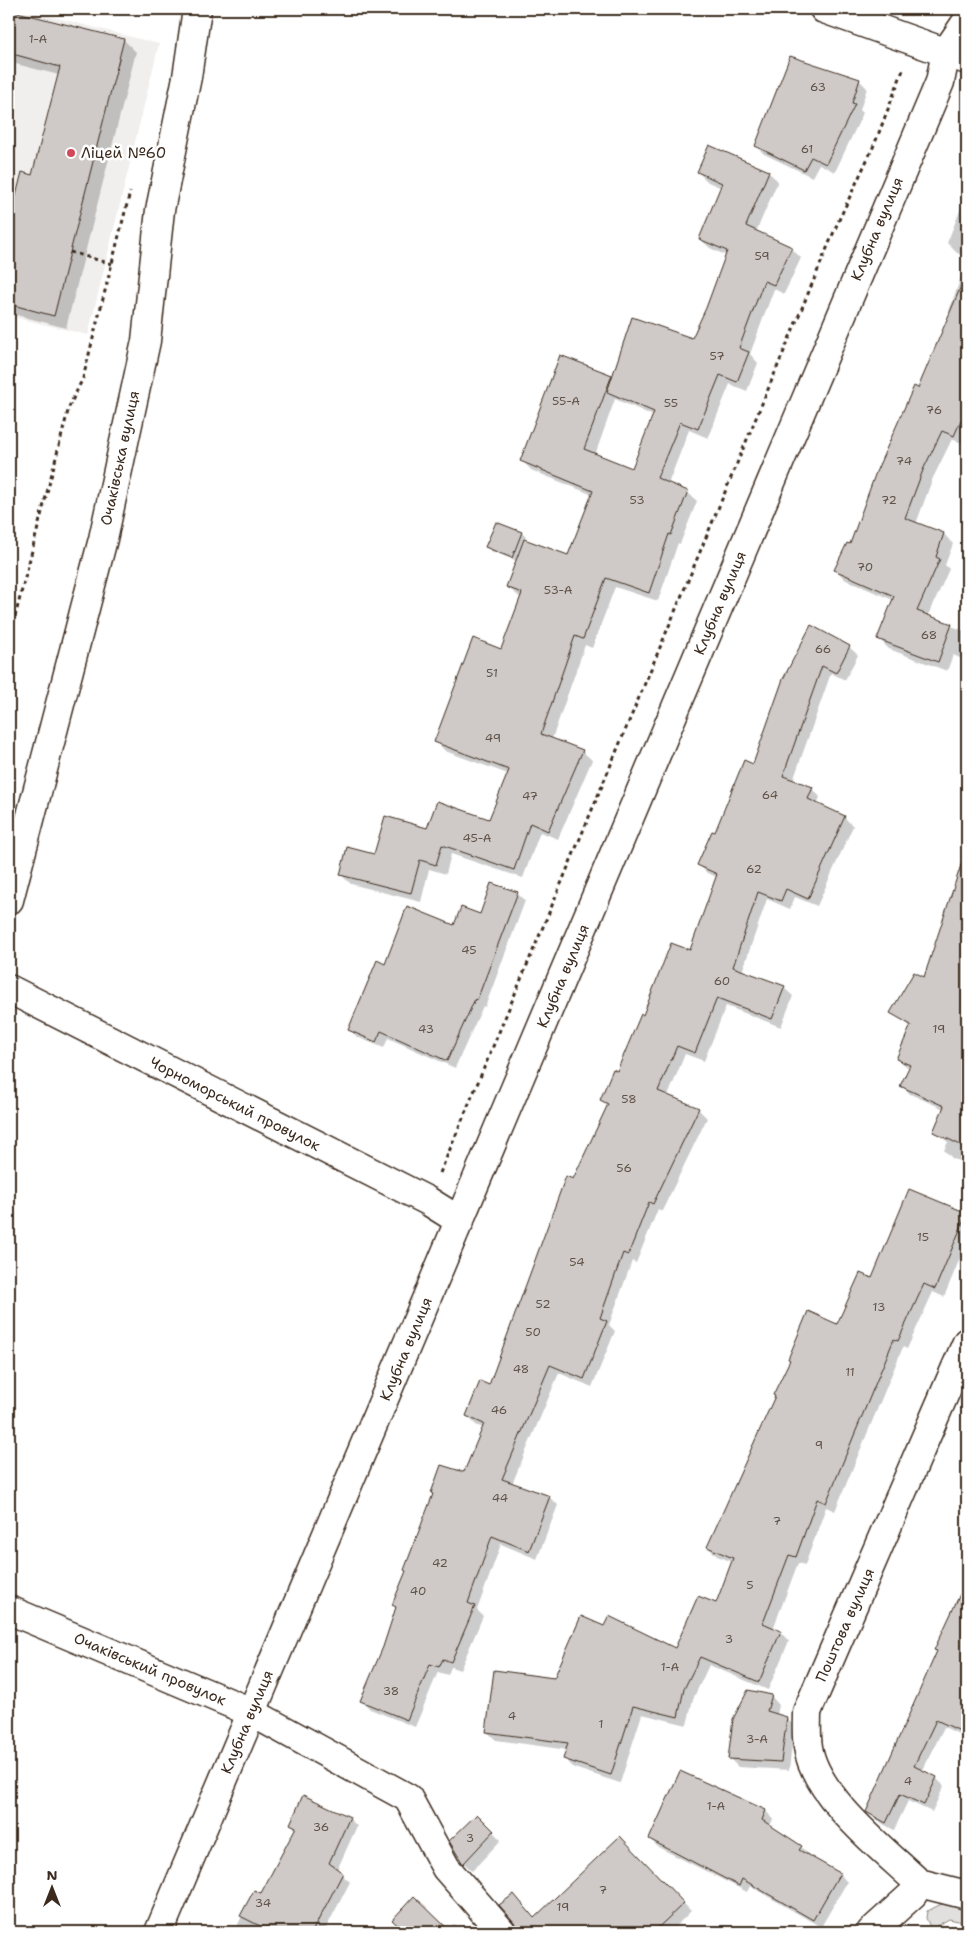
<svg xmlns="http://www.w3.org/2000/svg" width="976" height="1941" font-family="'Shantell Sans',sans-serif">
  <style>
    .built { fill: #f1efee }
    .green { fill: #e2e0de; stroke: #8e857e }
    .shadow { fill: #0003; fill-rule: evenodd }
    .building { fill: #cfcac7; stroke: #3b2a1e }
    .lines { fill: none; stroke-linecap: round; stroke-linejoin: round }
    .minor-casing { stroke: #3b2a1e; stroke-width: 31 }
    .highway-casing { stroke: #3b2a1e; stroke-width: 31 }
    .path { stroke: #3b2a1e; stroke-width: 3; stroke-dasharray: 4 4; stroke-linecap: butt }
    .minor { stroke: #fff; stroke-width: 28 }
    .highway { stroke: #fff; stroke-width: 28 }
    .poi-dot { fill: #d1495b; stroke: #fff; stroke-width: 2 }
    .labels { text-anchor: middle; stroke-width: 5; stroke-linejoin: round; paint-order: stroke }
    .number-label { font-size: 12px; fill: #605248 }
    .poi-label { font-size: 15px; fill: #3b2a1e; stroke: #fff; text-anchor: start }
    .street-label { font-size: 15px; fill: #3b2a1e; stroke: #fff }
  </style>
  <rect width="100%" height="100%" fill="#fff"/>
  <filter id="ink" filterUnits="userSpaceOnUse"><feTurbulence type="fractalNoise" baseFrequency=".02" numOctaves="2"/><feDisplacementMap in="SourceGraphic" scale="10" xChannelSelector="R" yChannelSelector="G"/><feConvolveMatrix kernelMatrix="1 2 1 2 8 2 1 2 1" color-interpolation-filters="sRGB"/></filter>
  <g filter="url(#ink)">
    <polygon class="built" points="9,9 22,9 159,44 88,335 9,316"/>
    <polygon class="green" points="950,1900 967,1903 967,1923 949,1919 931,1929 926,1918 927,1911"/>
    <g class="shadow">
      <polygon points="9,11 124,40 136,52 66,328 9,313 9,228 23,173 33,176 59,75 12,63 9,78"/>
      <polygon points="859,80 867,88 860,110 863,113 835,172 819,164 812,177 764,154 756,146"/>
      <path d="M698,172h70l10,9 -22,51 35,16 10,10 -17,36 -10,-5 -24,65 8,9 -11,28 -17,-7 -22,54 -19,-8 -21,54 19,8 10,9 -17,43 -2,-1 -20,58 -43,-14 -23,61 -7,-3 -33,94 30,12 10,9 -34,79 -18,-7 -17,46 -72,-24 -5,20 -17,-5 -8,33 -70,-18 -10,-9 87,-45 61,-10 19,-46 -63,-23 -9,-10 66,-91 19,-52 -14,-11 10,-26 -26,-10 -4,-4 9,-24 26,10 4,4 -2,3 44,17 25,-62 -62,-25 -9,-10 89,-84 2,2 80,-38 15,-31 19,-53 -17,-8 -10,-9 22,-51 -14,-6zM615,399l39,17 -22,54 -37,-15z"/>
      <polygon points="967,193 967,257 957,253 947,243"/>
      <polygon points="967,260 967,436 964,444 952,439 932,480 916,524 944,534 953,544 945,565 949,569 928,617 967,632 967,661 953,655 947,671 889,649 879,639 893,600 846,580 836,570 850,546 951,313 949,311"/>
      <polygon points="849,647 858,655 845,680 831,673 793,781 812,788 820,797 817,805 844,817 853,826 817,906 795,897 790,909 767,899 742,972 784,988 793,996 781,1027 726,1006 704,1061 685,1054 668,1096 698,1109 707,1118 662,1211 658,1209 636,1263 632,1261 609,1325 615,1331 592,1387 559,1373 512,1484 549,1497 558,1505 537,1559 501,1544 477,1610 483,1616 460,1670 451,1667 448,1675 438,1672 415,1727 370,1709 362,1701 384,1647 396,1608 393,1605 464,1474 483,1428 476,1425 467,1416 489,1386 573,1181 608,1107 602,1100 618,1072 644,1017 690,952 717,877 707,873 699,865 754,765 784,679"/>
      <polygon points="517,893 525,901 485,1007 483,1006 455,1068 388,1038 384,1048 357,1037 349,1029 385,965 455,927 481,916"/>
      <polygon points="950,902 967,908 967,1165 952,1158 944,1150 948,1142 934,1132 944,1109 910,1094 902,1086 910,1069 897,1059 912,1028 892,1012 924,979"/>
      <polygon points="966,1214 967,1241 944,1297 933,1292 907,1349 903,1347 835,1511 826,1507 805,1565 798,1563 773,1629 780,1632 789,1641 768,1690 709,1665 693,1699 687,1725 642,1714 620,1783 574,1768 565,1759 568,1750 496,1740 487,1732 554,1679 605,1627 676,1650 716,1605 733,1562 717,1556 708,1547 838,1325 873,1280"/>
      <polygon points="967,1574 967,1738 944,1727 922,1772 936,1778 944,1786 932,1812 908,1801 894,1830 876,1820 868,1812 938,1652 935,1649 962,1593 960,1591"/>
      <polygon points="771,1696 779,1705 777,1715 786,1718 794,1726 789,1770 738,1767 730,1759"/>
      <polygon points="681,1773 766,1811 773,1819 770,1826 801,1847 809,1855 808,1857 840,1874 847,1882 821,1927 750,1886 747,1892 658,1847 650,1839"/>
      <polygon points="477,1816 501,1840 472,1871 464,1863"/>
      <polygon points="349,1818 357,1826 337,1870 350,1882 324,1932 234,1932 255,1891 261,1895 296,1829 291,1824"/>
      <polygon points="620,1838 691,1911 670,1932 518,1932 518,1928 501,1905 535,1919"/>
      <polygon points="393,1920 447,1930 454,1924 463,1932 406,1932"/>
    </g>
    <g class="building">
      <polygon points="9,10 124,39 54,316 9,304 9,223 22,172 32,175 60,67 9,53"/>
      <polygon points="790,56 860,79 852,103 855,104 826,164 811,157 804,170 755,146"/>
      <polygon points="709,145 769,171 746,226 792,247 774,285 764,281 739,348 749,352 737,382 720,375 698,429 680,422 657,478 688,491 671,535 669,534 649,593 606,578 583,639 575,636 541,734 583,750 548,831 530,823 514,870 442,845 436,865 420,860 411,893 340,875 347,847 374,854 385,816 427,828 437,801 489,819 509,770 434,742 473,638 501,649 522,593 506,587 524,539 568,555 593,491 520,461 560,355 612,375 584,449 632,468 654,412 607,392 632,317 692,338 706,308 727,251 699,239 722,183 697,172"/>
      <polygon points="967,272 967,422 961,420 954,436 942,431 923,470 905,518 944,533 936,557 940,559 917,611 952,624 938,662 877,639 894,596 834,570 847,543 850,544 876,472 914,386 918,388"/>
      <polygon points="496,522 522,532 512,558 485,547"/>
      <polygon points="811,625 850,646 836,673 822,666 783,776 813,787 808,799 845,816 808,899 786,889 781,901 758,892 733,967 785,986 772,1019 717,998 695,1053 677,1046 658,1091 699,1108 653,1204 649,1202 628,1255 623,1253 600,1318 607,1321 584,1379 550,1365 502,1479 550,1496 529,1551 492,1536 468,1603 475,1606 451,1662 443,1659 439,1667 430,1664 407,1720 360,1701 383,1647 396,1607 392,1605 406,1571 404,1570 433,1494 431,1493 441,1465 464,1472 484,1424 466,1416 480,1381 489,1385 566,1176 573,1179 608,1104 600,1100 613,1069 617,1071 641,1014 643,1015 671,943 690,950 717,874 697,865 712,831 715,832 744,760 753,764 783,679"/>
      <polygon points="962,862 967,863 967,1148 933,1132 944,1106 900,1086 910,1065 896,1059 911,1025 890,1013 914,972 924,977"/>
      <polygon points="491,883 518,892 477,1000 475,999 447,1061 381,1031 376,1042 348,1030 377,960 385,964 407,906 454,925 461,907 480,914"/>
      <polygon points="909,1189 967,1213 935,1289 924,1284 898,1341 894,1339 826,1503 817,1499 796,1557 789,1555 763,1623 781,1631 759,1682 700,1657 684,1689 678,1717 633,1706 611,1775 563,1759 568,1743 486,1732 494,1670 554,1678 581,1616 604,1626 609,1616 675,1648 698,1596 716,1603 733,1558 707,1547 775,1396 773,1395 790,1360 788,1359 808,1311 837,1324 860,1273 872,1278"/>
      <polygon points="967,1579 967,1734 936,1720 914,1766 937,1777 924,1805 900,1794 886,1823 866,1812 937,1651 934,1650"/>
      <polygon points="748,1690 772,1695 767,1711 787,1717 781,1762 728,1759 733,1719"/>
      <polygon points="680,1771 766,1810 762,1820 802,1846 799,1850 840,1873 813,1920 742,1879 739,1886 649,1839"/>
      <polygon points="303,1795 350,1817 329,1863 343,1873 312,1932 272,1932 240,1916 254,1890 261,1893 296,1827 290,1824"/>
      <polygon points="477,1814 494,1831 463,1864 449,1841"/>
      <polygon points="620,1836 684,1903 664,1922 653,1932 517,1932 514,1922 499,1905 514,1894 534,1918"/>
      <polygon points="414,1896 451,1932 405,1932 392,1920"/>
    </g>
    <g class="lines">
      <g class="minor-casing">
        <g id="minor">
          <polyline points="9,900 103,539 146,341 160,210 187,77 197,9"/>
          <polyline points="9,989 428,1201 460,1221"/>
          <polyline points="9,1610 251,1712 408,1798 446,1868 502,1932"/>
          <path d="M919,1883c-35,-33 -104,-87 -111,-136 -2,-12 -1,-24 -1,-35l160,-370"/>
          <polyline points="919,1883 967,1895"/>
          <polyline points="159,1932 940,82 946,52 967,21"/>
          <polyline points="871,1932 913,1894 919,1883"/>
        </g>
      </g>
      <g class="highway-casing">
        <polyline id="highway" points="824,9 967,60"/>
      </g>
      <g class="path">
        <polyline points="70,252 112,264"/>
        <polyline points="9,640 69,407 83,378 130,192"/>
        <polyline points="440,1173 838,222 875,143 903,70"/>
      </g>
      <use href="#minor" class="minor"/>
      <use href="#highway" class="highway"/>
    </g>
  </g>
  <circle class="poi-dot" cx="71" cy="153" r="5"/>
  <g class="labels">
    <g class="number-label">
      <text x="38" y="43">1-А</text>
      <text x="818" y="91">63</text>
      <text x="807" y="153">61</text>
      <text x="762" y="260">59</text>
      <text x="717" y="360">57</text>
      <text x="566" y="405">55-А</text>
      <text x="671" y="407">55</text>
      <text x="934" y="414">76</text>
      <text x="904" y="465">74</text>
      <text x="637" y="504">53</text>
      <text x="889" y="504">72</text>
      <text x="865" y="571">70</text>
      <text x="558" y="594">53-А</text>
      <text x="929" y="639">68</text>
      <text x="823" y="653">66</text>
      <text x="492" y="677">51</text>
      <text x="493" y="742">49</text>
      <text x="770" y="799">64</text>
      <text x="530" y="800">47</text>
      <text x="477" y="842">45-А</text>
      <text x="754" y="873">62</text>
      <text x="469" y="954">45</text>
      <text x="722" y="985">60</text>
      <text x="426" y="1033">43</text>
      <text x="939" y="1033">19</text>
      <text x="629" y="1103">58</text>
      <text x="624" y="1172">56</text>
      <text x="923" y="1241">15</text>
      <text x="577" y="1266">54</text>
      <text x="543" y="1308">52</text>
      <text x="879" y="1311">13</text>
      <text x="533" y="1336">50</text>
      <text x="521" y="1373">48</text>
      <text x="850" y="1376">11</text>
      <text x="499" y="1414">46</text>
      <text x="819" y="1449">9</text>
      <text x="500" y="1502">44</text>
      <text x="777" y="1525">7</text>
      <text x="440" y="1567">42</text>
      <text x="750" y="1589">5</text>
      <text x="418" y="1595">40</text>
      <text x="729" y="1643">3</text>
      <text x="670" y="1671">1-А</text>
      <text x="391" y="1695">38</text>
      <text x="512" y="1720">4</text>
      <text x="601" y="1728">1</text>
      <text x="757" y="1743">3-А</text>
      <text x="908" y="1785">4</text>
      <text x="716" y="1810">1-А</text>
      <text x="321" y="1831">36</text>
      <text x="470" y="1842">3</text>
      <text x="603" y="1894">7</text>
      <text x="263" y="1907">34</text>
      <text x="563" y="1911">19</text>
    </g>
    <g class="poi-label">
      <text x="81" y="158">Ліцей №60</text>
    </g>
    <g class="street-label">
      <text transform="translate(877 229) rotate(-67)" y="5">Клубна вулиця</text>
      <text transform="translate(120 458) rotate(-78)" y="5">Очаківська вулиця</text>
      <text transform="translate(720 603) rotate(-67)" y="5">Клубна вулиця</text>
      <text transform="translate(563 976) rotate(-67)" y="5">Клубна вулиця</text>
      <text transform="translate(235 1104) rotate(27)" y="5">Чорноморський провулок</text>
      <text transform="translate(406 1349) rotate(-67)" y="5">Клубна вулиця</text>
      <text transform="translate(845 1625) rotate(-66)" y="5">Поштова вулиця</text>
      <text transform="translate(150 1669) rotate(23)" y="5">Очаківський провулок</text>
      <text transform="translate(247 1722) rotate(-67)" y="5">Клубна вулиця</text>
    </g>
  </g>
  <rect width="976" height="1941" fill="none" stroke="#fff" stroke-width="30"/>
  <rect x="15" y="15" width="946" height="1911" fill="none" stroke="#3b2a1e" stroke-width="2" filter="url(#ink)"/>
  <g transform="translate(52 1888)" stroke="#ffffff" stroke-width="4" paint-order="stroke">
  <path d="M0-4L9 19L0 12L-9 19Z" fill="#3b2a1e"/>
  <text y="-8" font-size="14" font-weight="bold" text-anchor="middle" fill="#3b2a1e">N</text>
  </g>
</svg>
